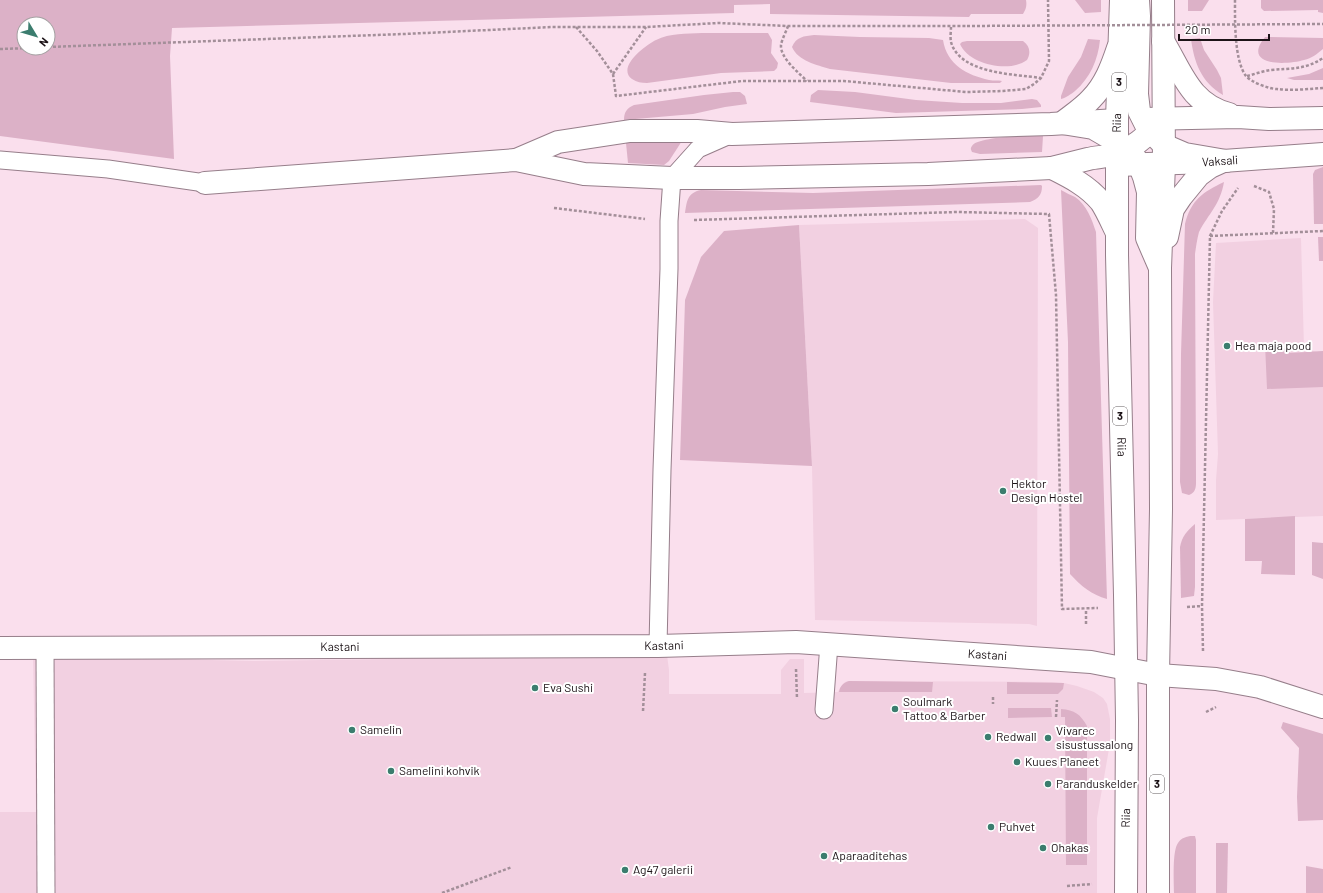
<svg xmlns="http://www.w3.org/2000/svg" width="1323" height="893" font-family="Barlow,sans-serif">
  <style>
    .built { fill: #f2d0e1 }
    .green { fill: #dcb1c7; fill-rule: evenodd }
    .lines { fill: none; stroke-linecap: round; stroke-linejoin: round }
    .service-casing { stroke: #967e8a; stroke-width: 19 }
    .minor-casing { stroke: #967e8a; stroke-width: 24 }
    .tertiary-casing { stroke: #967e8a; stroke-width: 24 }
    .trunk-casing { stroke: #967e8a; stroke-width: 24 }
    .path { stroke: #a38f99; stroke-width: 2.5; stroke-dasharray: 3 2; stroke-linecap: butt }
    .service { stroke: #fff; stroke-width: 17 }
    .minor { stroke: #fff; stroke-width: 22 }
    .tertiary { stroke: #fff; stroke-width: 22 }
    .trunk { stroke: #fff; stroke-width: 22 }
    .path-bridge { stroke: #a38f99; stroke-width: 2.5; stroke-dasharray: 3 2; stroke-linecap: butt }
    .poi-dot { fill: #3b7d6e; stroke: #fff; stroke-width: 1.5 }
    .labels { text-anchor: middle; stroke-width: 4; stroke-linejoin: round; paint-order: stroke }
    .shield { fill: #fff; stroke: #605a5d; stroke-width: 1 }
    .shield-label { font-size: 11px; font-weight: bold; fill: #1c1317 }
    .street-label { font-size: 12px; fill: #1c1317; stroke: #fff }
    .poi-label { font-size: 12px; fill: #1c1317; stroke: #fff; text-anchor: start }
  </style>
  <rect width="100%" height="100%" fill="#fadfed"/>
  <g class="built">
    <polygon points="1025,219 1038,228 1037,626 1029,624 815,620 812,466 799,225"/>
    <polygon points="1301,238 1304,348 1317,352 1323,351 1323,516 1216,520 1216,480 1218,454 1213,302 1216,243"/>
    <polygon points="667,655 669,670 669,694 781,694 781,670 790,659 804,659 804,693 838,692 840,688 845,682 849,681 1052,682 1064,683 1077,686 1094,692 1103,698 1107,704 1110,719 1110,743 1097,818 1097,893 0,893 0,812 36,812 33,656 254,661"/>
  </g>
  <g class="green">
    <path d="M0,0h1026c1,6 0,9 -3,14h-52l-2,3 -199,-3v-10l-36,1v8l-562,15 -2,28 4,103 -174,-23zM24,24h24v24h-24z"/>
    <polygon points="1075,0 1101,0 1101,12 1085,13"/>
    <polygon points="1188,0 1209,0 1202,11 1188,11"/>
    <polygon points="1261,0 1323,0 1323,13 1318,12 1318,10 1264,11 1261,8"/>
    <path d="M702,33h66l4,7 -1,13 7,10 -1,5 -3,3 -53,2 -74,10c-6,0 -10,-1 -15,-4 -16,-12 14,-34 24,-39 14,-7 30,-6 46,-7z"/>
    <path d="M814,35l46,2 69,1 14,2c4,25 24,35 46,40 5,1 9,0 13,1l-2,2h-49l-121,-14c-13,-4 -32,-8 -38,-22 4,-10 12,-11 22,-12z"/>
    <path d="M1265,37l58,1v11c-6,5 -11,9 -19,11 -17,5 -63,7 -39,-23z"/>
    <path d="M1200,38l4,12 13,20 4,8 2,17c-22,-13 -29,-33 -32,-56z"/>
    <path d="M1088,39l12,1c-2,20 -10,38 -25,51 -4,3 -9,7 -14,8v-3l7,-19 13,-20z"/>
    <path d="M967,41h56c7,5 8,12 4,19 -17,13 -58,5 -67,-16l2,-2z"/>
    <polygon points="1323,68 1323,80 1294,80 1287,78 1309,74"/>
    <polygon points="818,90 855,92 916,100 962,103 1001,103 1032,99 1037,100 1041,105 1041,107 1022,109 896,113 810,102 811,95"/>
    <path d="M733,92h7l5,4 2,8 -22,3 -32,7 -69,6c0,-8 3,-12 10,-15l70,-10z"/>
    <path d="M1041,135l2,1 -1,16 -62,2 -8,-2c-1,-3 -2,-3 0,-6 5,-10 58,-10 69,-11z"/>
    <polygon points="653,140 681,142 680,144 669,161 664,165 628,163 626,143"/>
    <polygon points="1323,167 1323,224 1314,224 1313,174 1315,170"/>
    <path d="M1224,182c-4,23 -15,31 -25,50 -2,7 -3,15 -4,22l1,223c0,8 1,15 -7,18l-7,-2 -2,-11 1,-128 4,-130c6,-24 18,-32 39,-42z"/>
    <path d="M1041,185l1,1c0,9 -4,13 -12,16l-345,11c2,-12 2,-20 16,-23l112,3z"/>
    <path d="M1061,190c5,3 10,5 14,7 12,8 17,23 21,35l11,367c-15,-4 -26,-13 -37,-25l-2,-232z"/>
    <polygon points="799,225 812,466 680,460 685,300 701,257 724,231"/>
    <polygon points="1318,237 1323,237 1323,261 1319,261"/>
    <polygon points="1265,344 1280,344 1290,353 1323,351 1323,387 1267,389"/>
    <polygon points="1295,516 1295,575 1261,574 1262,561 1245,561 1245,519"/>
    <path d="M1195,524v63l-1,9 -13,2 -1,-51c2,-11 7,-16 15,-23z"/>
    <polygon points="1312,542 1323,543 1323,579 1312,575"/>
    <path d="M849,681l84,1 -1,10h-93c1,-6 4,-9 10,-11z"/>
    <polygon points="1007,682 1064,683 1063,689 1058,694 1007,694"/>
    <polygon points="1008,708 1051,708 1052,717 1008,718"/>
    <path d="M1061,709c14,1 19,5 26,17v139h-21l-1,-148h-4z"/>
    <polygon points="1283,722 1323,734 1323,820 1298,821 1297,797 1299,748 1281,728"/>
    <path d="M1192,836h3l1,4v53h-22c0,-11 -2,-42 4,-50 3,-5 9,-7 14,-7z"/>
    <polygon points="1216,843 1228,843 1227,893 1216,893"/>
    <polygon points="1306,866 1323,869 1323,893 1306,893"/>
  </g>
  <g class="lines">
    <g class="service-casing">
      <g id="service">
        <polyline points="0,160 108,169 205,183"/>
        <polyline points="658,646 662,470 669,269 669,221 672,178 698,149 732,134"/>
        <polyline points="45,648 46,893"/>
        <polyline points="824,710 829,644"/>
      </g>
    </g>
    <g class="minor-casing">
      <g id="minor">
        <polyline points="516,160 558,142 630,131 697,131 732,134 1051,124 1117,120"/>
        <polyline points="205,183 516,160 584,174 672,178 739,178 928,174 1072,167"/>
        <path id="s1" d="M0,648l658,-2 138,-4 295,20 67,13 58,4 44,8 63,20"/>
      </g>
    </g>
    <g class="tertiary-casing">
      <g id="tertiary">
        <polyline points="1138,0 1139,16 1137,94 1139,111 1148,129 1164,145 1185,154 1226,161"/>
        <path d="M1163,41c19,31 27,63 66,73"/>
        <polyline points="1144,119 1238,117 1269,119 1323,118"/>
        <polyline points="1062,123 1093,128 1117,142 1134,156 1139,164 1144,177 1148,192 1147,238 1160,268"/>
        <path d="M1062,123c10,-8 21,-15 29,-24 14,-14 21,-33 27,-51"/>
        <path id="s2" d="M1117,165l92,-3 114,-8"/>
        <path d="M1052,168c12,-3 24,-6 36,-9 8,-2 17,-2 24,-4 18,-5 38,-19 46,-35"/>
        <path d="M1052,168c18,9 36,18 49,34 6,9 11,21 16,31"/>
        <polyline points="1167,237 1173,209 1181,197 1199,175 1210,167 1221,162"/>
      </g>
    </g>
    <g class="trunk-casing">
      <g id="trunk">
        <path id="s3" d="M1121,0l-4,120v135l8,340 2,125 -1,173"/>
        <polyline points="1158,893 1158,675 1161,509 1160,268 1164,164 1163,0"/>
      </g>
    </g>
    <g class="path">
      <path d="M1235,0c0,20 -1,60 11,76 5,6 23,13 31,13 14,2 31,0 46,-1"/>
      <path d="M788,26c-2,6 -6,13 -7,19 -1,13 18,28 26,36"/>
      <polyline points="576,27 597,51 613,74 616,96 742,81 844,81 966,92 1003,91 1026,89 1034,84 1041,78 1049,61 1048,0"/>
      <path d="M951,27c0,4 -1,10 0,15 9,32 63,32 90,36"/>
      <polyline points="48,47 404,34 552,27 646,27 718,23 788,26 967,26"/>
      <polyline points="0,49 29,48"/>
      <polyline points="613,74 646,27"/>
      <path d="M1247,76c8,-2 16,-5 24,-6 20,-2 34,0 52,-12"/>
      <polyline points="1254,186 1269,192 1274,209 1273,233"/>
      <polyline points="554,208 645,219"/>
      <polyline points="694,220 957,212 1049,214 1056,295 1062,609 1098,608"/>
      <polyline points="1210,236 1323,231"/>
      <polyline points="1187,607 1202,606"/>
      <polyline points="1086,624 1086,609"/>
      <polyline points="1203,651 1202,606 1210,236 1222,211 1238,188"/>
      <polyline points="796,669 797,699"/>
      <polyline points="993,697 993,704"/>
      <polyline points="643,711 645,673"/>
      <polyline points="1206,712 1216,707"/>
      <polyline points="1056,717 1057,700"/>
      <polyline points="1067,886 1092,884"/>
      <polyline points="442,893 512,867"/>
    </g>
    <use href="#service" class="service"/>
    <use href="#minor" class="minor"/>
    <use href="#tertiary" class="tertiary"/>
    <use href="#trunk" class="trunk"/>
    <polyline class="path-bridge" points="967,26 1323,24"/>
  </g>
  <g class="poi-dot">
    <circle cx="1227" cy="346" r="4"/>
    <circle cx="1003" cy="491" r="4"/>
    <circle cx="535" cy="688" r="4"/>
    <circle cx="895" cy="709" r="4"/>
    <circle cx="352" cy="730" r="4"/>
    <circle cx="988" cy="737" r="4"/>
    <circle cx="1048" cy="738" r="4"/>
    <circle cx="1017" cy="762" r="4"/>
    <circle cx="391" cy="771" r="4"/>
    <circle cx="1048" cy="784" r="4"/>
    <circle cx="991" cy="827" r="4"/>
    <circle cx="1043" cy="848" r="4"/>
    <circle cx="824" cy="856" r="4"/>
    <circle cx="625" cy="870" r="4"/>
  </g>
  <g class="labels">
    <g class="shield">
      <rect x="1112" y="73" width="14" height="18" rx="3"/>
      <rect x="1113" y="407" width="14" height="18" rx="3"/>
      <rect x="1150" y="775" width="14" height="18" rx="3"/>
    </g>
    <g class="shield-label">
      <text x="1119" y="86">3</text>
      <text x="1120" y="420">3</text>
      <text x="1157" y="788">3</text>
    </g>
    <g class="street-label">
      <text transform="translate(1117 123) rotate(-89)" y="4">Riia</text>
      <text dy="4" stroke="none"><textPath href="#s2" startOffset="103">Vaksali</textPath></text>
      <text dy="4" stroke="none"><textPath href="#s3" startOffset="447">Riia</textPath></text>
      <text dy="4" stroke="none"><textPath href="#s1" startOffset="664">Kastani</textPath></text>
      <text dy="4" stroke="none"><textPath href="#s1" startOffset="340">Kastani</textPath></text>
      <text dy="4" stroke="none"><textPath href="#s1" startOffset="988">Kastani</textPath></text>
      <text transform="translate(1126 818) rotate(-89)" y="4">Riia</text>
    </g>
    <g class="poi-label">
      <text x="1235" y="350">Hea maja pood</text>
      <text x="1011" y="488">Hektor<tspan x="1011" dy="14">Design Hostel</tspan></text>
      <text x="543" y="692">Eva Sushi</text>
      <text x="903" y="706">Soulmark<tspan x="903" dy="14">Tattoo &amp; Barber</tspan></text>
      <text x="360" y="734">Samelin</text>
      <text x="1056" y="735">Vivarec<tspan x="1056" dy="14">sisustussalong</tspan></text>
      <text x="996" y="741">Redwall</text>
      <text x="1025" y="766">Kuues Planeet</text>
      <text x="399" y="775">Samelini kohvik</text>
      <text x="1056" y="788">Paranduskelder</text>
      <text x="999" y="831">Puhvet</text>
      <text x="1051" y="852">Ohakas</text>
      <text x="832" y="860">Aparaaditehas</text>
      <text x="633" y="874">Ag47 galerii</text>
    </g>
  </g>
  <g transform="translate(36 36) rotate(128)"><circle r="19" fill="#ffffff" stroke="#a4a1a2"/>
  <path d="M0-3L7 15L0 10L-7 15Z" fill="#3b7d6e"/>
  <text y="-6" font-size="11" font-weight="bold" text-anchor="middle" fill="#1c1317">N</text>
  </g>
  <path d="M1179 34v6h90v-6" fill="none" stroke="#1c1317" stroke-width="2"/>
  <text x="1185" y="34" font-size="12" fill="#1c1317" stroke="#ffffff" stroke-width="3" paint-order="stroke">20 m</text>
</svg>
